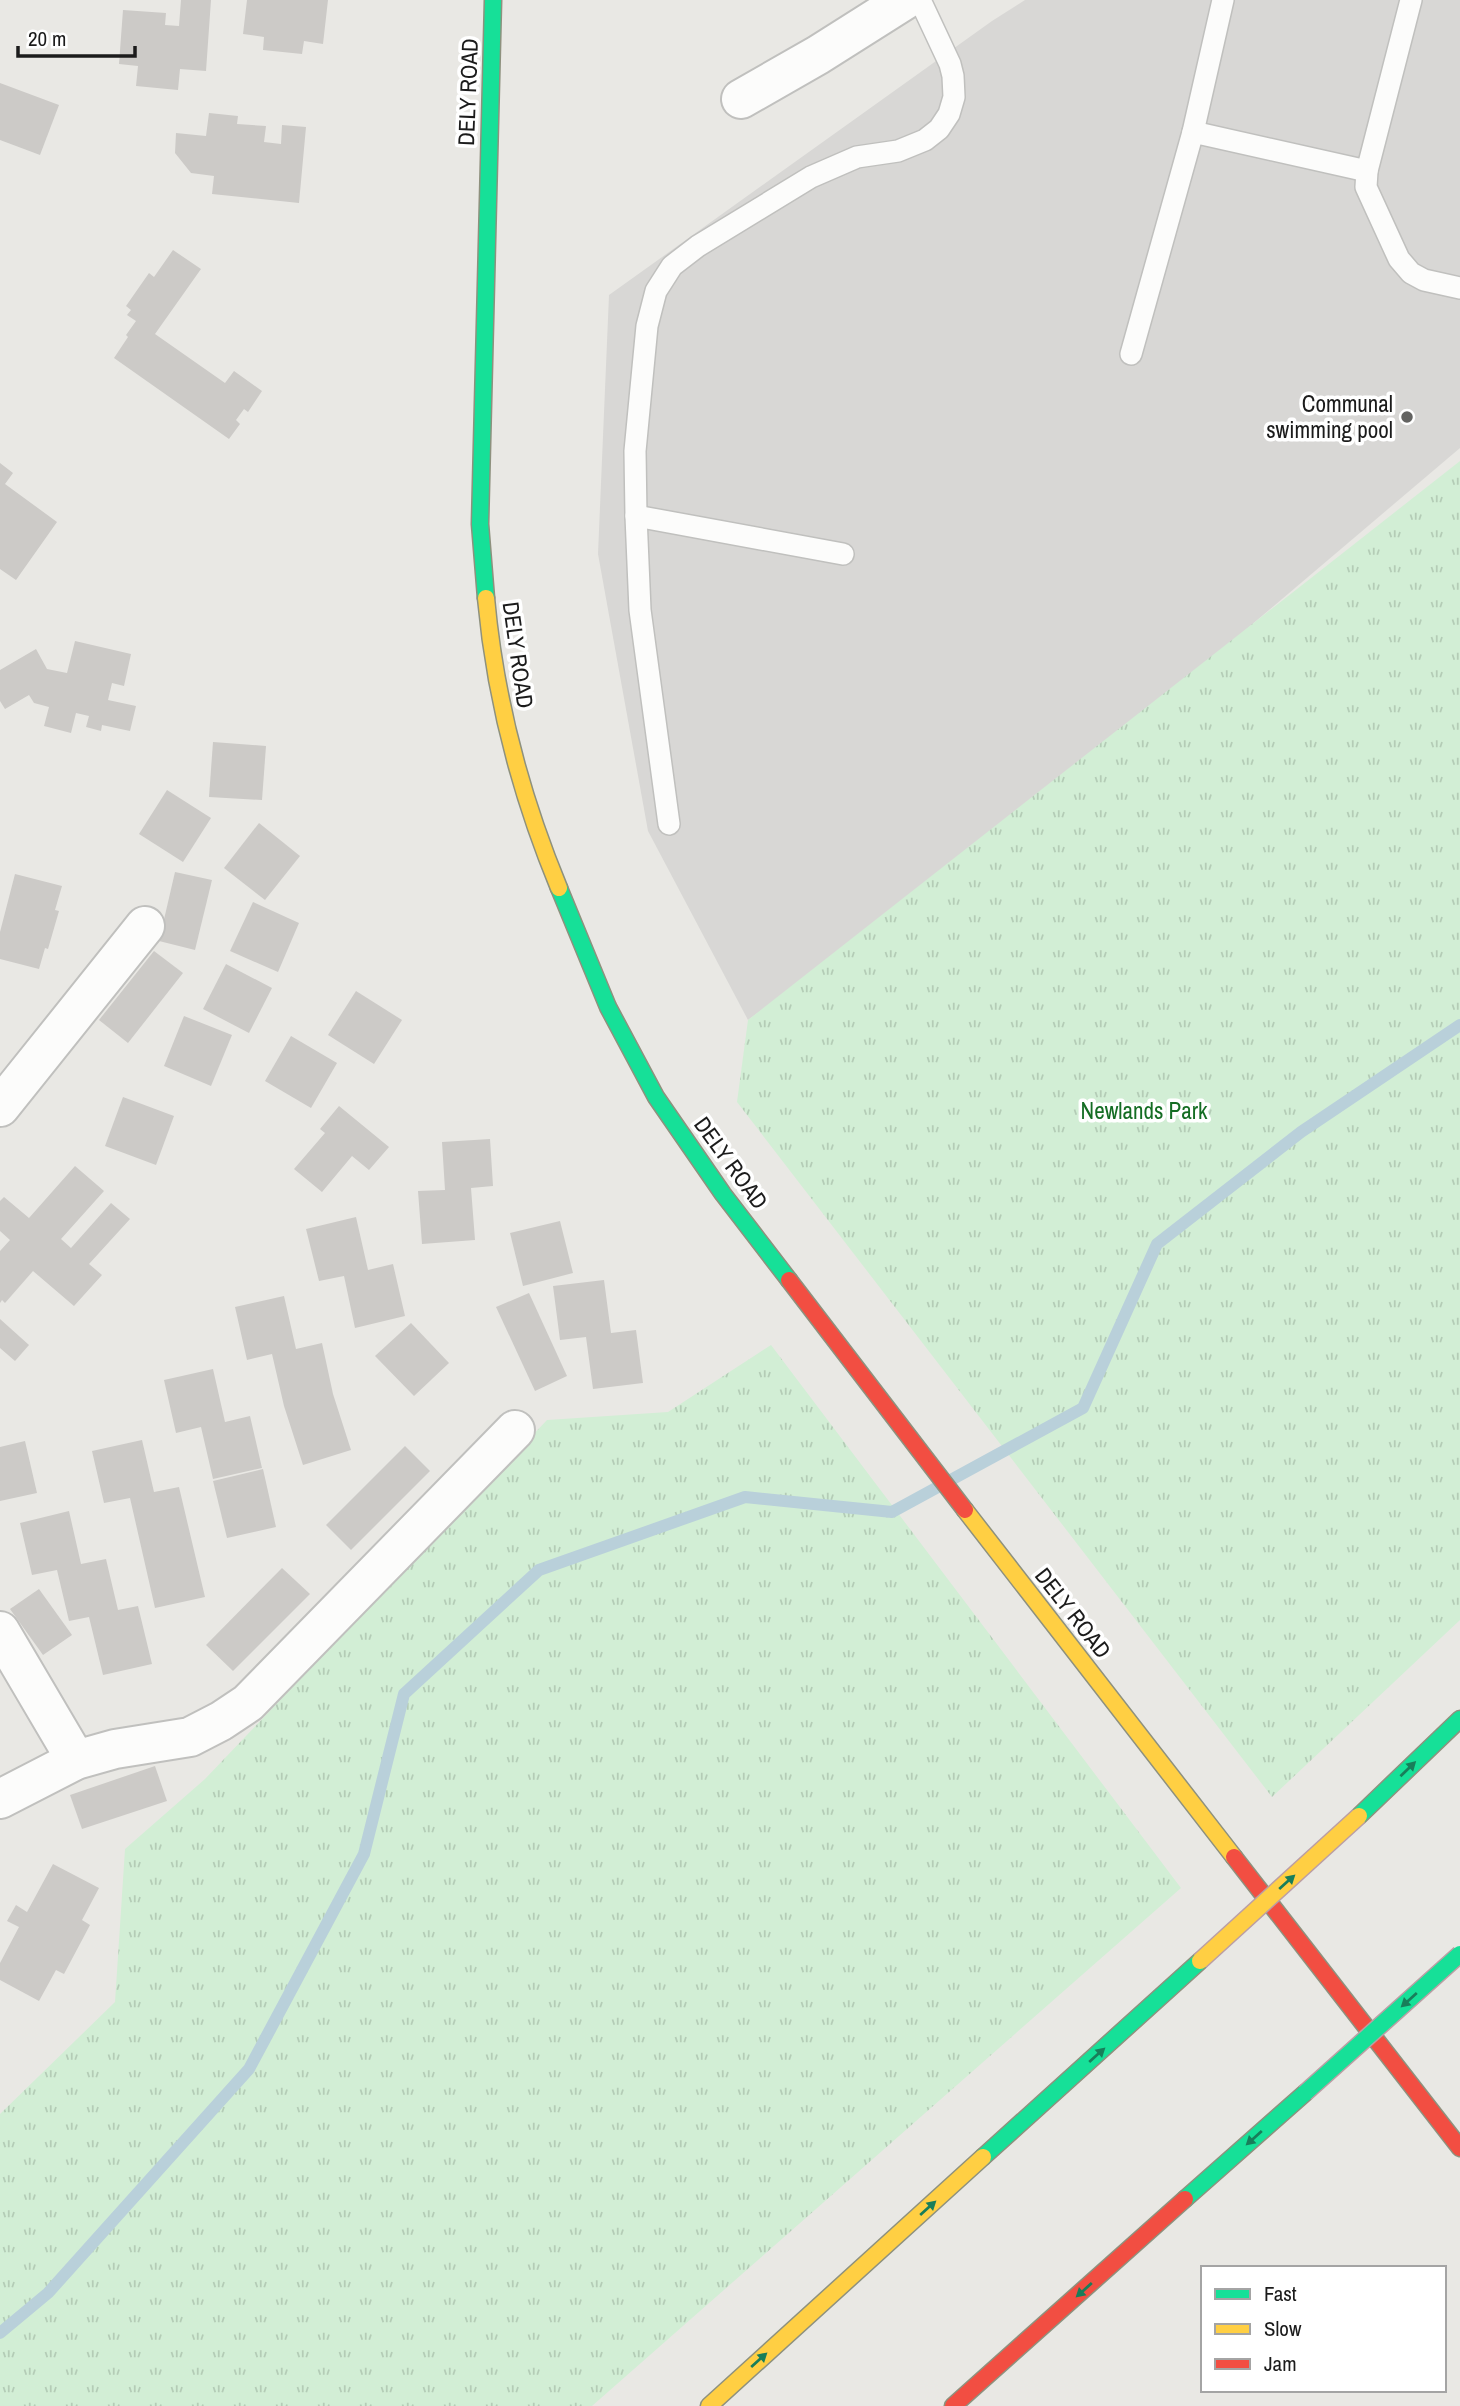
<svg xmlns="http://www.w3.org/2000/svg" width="1460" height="2406" font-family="'Archivo Narrow',sans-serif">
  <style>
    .residential { fill: #d8d7d5 }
    .park { fill: url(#park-tufts) }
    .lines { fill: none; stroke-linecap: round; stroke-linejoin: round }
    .stream { stroke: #b9d0da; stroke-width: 12 }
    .building { fill: #cccac7 }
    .lane-casing { stroke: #c0c0be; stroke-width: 24 }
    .street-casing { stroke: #c0c0be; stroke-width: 42 }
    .fast-casing { stroke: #8e917e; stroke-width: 19 }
    .slow-casing { stroke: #8e917e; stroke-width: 19 }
    .jam-casing { stroke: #8e917e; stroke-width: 19 }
    .lane { stroke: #fcfcfb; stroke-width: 21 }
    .street { stroke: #fcfcfb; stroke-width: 38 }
    .fast { stroke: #16e098; stroke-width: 16 }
    .slow { stroke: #ffcf43; stroke-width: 16 }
    .jam { stroke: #f24e42; stroke-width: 16 }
    .fast-bridge-casing { stroke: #bb9ea4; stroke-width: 19; stroke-linecap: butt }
    .slow-bridge-casing { stroke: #bb9ea4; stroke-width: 19; stroke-linecap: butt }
    .fast-bridge { stroke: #16e098; stroke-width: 16 }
    .slow-bridge { stroke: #ffcf43; stroke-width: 16 }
    .oneway { fill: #187e5a }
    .poi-dot { fill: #636361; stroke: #fff; stroke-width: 2.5 }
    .labels { text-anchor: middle; stroke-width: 7; stroke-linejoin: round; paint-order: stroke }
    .street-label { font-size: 23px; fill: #1b1b1b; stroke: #fff }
    .poi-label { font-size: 23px; fill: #1b1b1b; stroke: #fff; text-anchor: end }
    .park-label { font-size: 23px; fill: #146d23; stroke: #fff }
  </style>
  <defs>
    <pattern id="park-tufts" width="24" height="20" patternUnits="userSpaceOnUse" patternTransform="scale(1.75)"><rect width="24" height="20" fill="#d2eed5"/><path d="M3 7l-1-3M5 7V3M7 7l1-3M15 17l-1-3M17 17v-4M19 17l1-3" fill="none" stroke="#b4ccb6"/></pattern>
  </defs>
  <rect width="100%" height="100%" fill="#e9e8e4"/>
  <polygon class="residential" points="1025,0 1460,0 1460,448 1032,811 748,1020 648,831 598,554 609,295 992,21"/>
  <g class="park">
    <polygon points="1460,461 1460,1620 1272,1797 737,1102 748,1020"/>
    <polygon points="771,1345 1181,1888 592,2406 0,2406 0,2114 115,2002 125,1849 205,1779 547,1420 668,1412"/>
  </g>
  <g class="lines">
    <polyline class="stream" points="0,2333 48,2293 249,2069 364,1854 404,1694 539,1570 745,1497 892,1512 1083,1408 1157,1244 1301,1132 1460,1025"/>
  </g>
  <g class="building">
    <polygon points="181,0 211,0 206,71 180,69 178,90 136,86 138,66 119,64 123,10 166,13 165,25 179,26"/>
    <polygon points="247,0 328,0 323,44 304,41 302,54 263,50 264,37 243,34"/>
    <polygon points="0,83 59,105 40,155 0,140"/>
    <polygon points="209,113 238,116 237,124 266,126 264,142 281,144 282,125 306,127 299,203 212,194 214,176 191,173 175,153 176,133 206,136"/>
    <polygon points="173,250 201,269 155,334 225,383 234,371 262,391 248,412 244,409 236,420 240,424 229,439 114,358 128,337 126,335 136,321 127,315 131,310 126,306 149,273 154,277"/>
    <polygon points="0,463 13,473 5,484 57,522 16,580 0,569"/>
    <polygon points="75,641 131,654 124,686 112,683 108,700 136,706 130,731 102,725 101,731 86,727 89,716 76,713 71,733 44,726 49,707 34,703 29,695 5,709 0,701 0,670 36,649 47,669 67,673"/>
    <polygon points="213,742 266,746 262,800 209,797"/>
    <polygon points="167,790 211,818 183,862 139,834"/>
    <polygon points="259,823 300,856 265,900 224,868"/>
    <polygon points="175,872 212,880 195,950 159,941"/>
    <polygon points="15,874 62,886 55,910 59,911 48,949 45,948 39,969 0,959 0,932"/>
    <polygon points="253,902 299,923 278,972 230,951"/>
    <polygon points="154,951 183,973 128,1043 99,1020"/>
    <polygon points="226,964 272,988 249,1033 203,1009"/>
    <polygon points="356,991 402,1020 374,1064 328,1035"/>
    <polygon points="184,1016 232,1035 211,1086 164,1066"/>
    <polygon points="291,1036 337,1063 311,1108 265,1081"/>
    <polygon points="123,1097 174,1116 156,1165 105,1146"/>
    <polygon points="339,1106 389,1147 369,1170 352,1156 322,1192 294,1169 325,1133 320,1129"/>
    <polygon points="490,1139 493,1186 471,1188 475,1240 422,1244 418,1191 445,1190 442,1142"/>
    <polygon points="75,1166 104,1191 61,1239 71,1248 111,1203 130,1219 89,1264 102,1275 74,1306 33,1271 5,1303 2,1300 0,1303 0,1251 10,1240 0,1231 0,1201 4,1197 29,1218"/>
    <polygon points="356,1217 368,1270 393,1264 405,1316 355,1328 344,1276 319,1281 306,1229"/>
    <polygon points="560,1221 573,1273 523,1286 510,1233"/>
    <polygon points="604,1280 611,1333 636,1330 643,1383 593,1389 586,1337 560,1340 553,1286"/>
    <polygon points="529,1293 567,1376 535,1391 496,1307"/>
    <polygon points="284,1296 296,1349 322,1343 333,1394 351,1450 303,1465 284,1406 272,1354 247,1360 235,1307"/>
    <polygon points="0,1319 29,1345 15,1361 0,1348"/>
    <polygon points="411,1323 449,1363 414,1396 375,1356"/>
    <polygon points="213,1369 225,1422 250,1416 262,1468 213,1479 201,1427 176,1433 164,1380"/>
    <polygon points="142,1440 154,1492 179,1487 205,1597 155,1608 130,1498 104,1503 92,1451"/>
    <polygon points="25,1441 37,1493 0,1501 0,1447"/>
    <polygon points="405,1446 430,1471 351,1550 326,1525"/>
    <polygon points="263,1469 276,1527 227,1538 213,1481"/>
    <polygon points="69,1511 81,1564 106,1559 118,1610 138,1606 152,1664 103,1675 89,1617 69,1621 57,1570 32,1575 20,1523"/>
    <polygon points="282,1568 310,1594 233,1671 206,1645"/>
    <polygon points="39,1589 72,1635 43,1655 10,1609"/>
    <polygon points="155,1766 167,1801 82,1829 70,1795"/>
    <polygon points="53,1864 99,1888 82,1920 90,1925 64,1974 56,1970 39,2001 0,1980 0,1963 19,1927 7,1921 16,1905 27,1912"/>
  </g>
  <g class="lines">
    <g class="lane-casing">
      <g id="lane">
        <polyline points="1411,0 1367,171 1366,187 1399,259 1411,273 1424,280 1460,288"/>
        <polyline points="1193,132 1367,171"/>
        <polyline points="1131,354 1193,132 1223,0"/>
        <polyline points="636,516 843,554"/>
        <polyline points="669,824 640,610 636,516 635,451 647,326 656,291 672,266 698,246 811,177 857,157 898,151 925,140 939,129 949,114 954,97 953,76 950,64 920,0"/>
      </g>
    </g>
    <g class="street-casing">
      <g id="street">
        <polyline points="741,99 818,55 905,0"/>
        <polyline points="0,1107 145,926"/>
        <polyline points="0,1631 76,1760"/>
        <polyline points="0,1799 76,1760 115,1749 190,1737 221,1721 248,1703 515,1430"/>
      </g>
    </g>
    <g class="fast-casing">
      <g id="fast">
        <polyline points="486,598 480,524 493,0"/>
        <polyline points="559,888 608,1007 656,1097 723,1194 789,1280"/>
        <polyline points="1359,1816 1460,1719"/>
        <polyline points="983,2157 1200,1961"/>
        <polyline points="1185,2199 1305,2093"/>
      </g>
    </g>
    <g class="slow-casing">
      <g id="slow">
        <path d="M486,598c9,100 35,198 73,290"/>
        <polyline points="965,1510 1234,1857"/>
        <polyline points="709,2406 983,2157"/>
      </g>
    </g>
    <g class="jam-casing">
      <g id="jam">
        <polyline points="789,1280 965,1510"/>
        <polyline points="1234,1857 1460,2148"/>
        <polyline points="953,2406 1185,2199"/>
      </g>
    </g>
    <use href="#lane" class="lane"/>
    <use href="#street" class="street"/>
    <use href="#fast" class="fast"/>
    <use href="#slow" class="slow"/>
    <use href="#jam" class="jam"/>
    <g class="fast-bridge-casing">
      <polyline id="fast-bridge" points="1305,2093 1460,1954"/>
    </g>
    <g class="slow-bridge-casing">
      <polyline id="slow-bridge" points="1200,1961 1359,1816"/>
    </g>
    <use href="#fast-bridge" class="fast-bridge"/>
    <use href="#slow-bridge" class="slow-bridge"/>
  </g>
  <defs><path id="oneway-solid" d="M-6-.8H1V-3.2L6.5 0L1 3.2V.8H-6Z" transform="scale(1.75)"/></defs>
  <g class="oneway">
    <use href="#oneway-solid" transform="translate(1408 1769) rotate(-44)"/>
    <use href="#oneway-solid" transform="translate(1287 1882) rotate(-42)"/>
    <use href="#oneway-solid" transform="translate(1409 2000) rotate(138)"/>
    <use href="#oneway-solid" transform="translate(1097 2055) rotate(-42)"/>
    <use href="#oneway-solid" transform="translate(1254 2138) rotate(138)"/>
    <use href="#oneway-solid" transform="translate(928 2208) rotate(-42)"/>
    <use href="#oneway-solid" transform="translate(1084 2290) rotate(138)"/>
    <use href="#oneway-solid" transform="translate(759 2360) rotate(-42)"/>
  </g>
  <circle class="poi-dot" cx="1407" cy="417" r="7"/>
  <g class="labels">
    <g class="street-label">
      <text transform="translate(468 92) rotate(-88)" y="8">DELY ROAD</text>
      <text transform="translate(518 655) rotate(82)" y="8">DELY ROAD</text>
      <text transform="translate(731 1163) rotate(54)" y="8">DELY ROAD</text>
      <text transform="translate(1073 1613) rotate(52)" y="8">DELY ROAD</text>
    </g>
    <g class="poi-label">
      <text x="1393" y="412">Communal<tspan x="1393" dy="26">swimming pool</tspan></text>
    </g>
    <g class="park-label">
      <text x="1144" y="1119">Newlands Park</text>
    </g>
  </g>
  <rect x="1201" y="2266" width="245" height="126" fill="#ffffff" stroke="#a4a4a4" stroke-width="2"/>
  <rect x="1215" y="2289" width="35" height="10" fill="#16e098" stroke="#a4a4a4" stroke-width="2"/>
  <text x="1264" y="2301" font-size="21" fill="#1b1b1b">Fast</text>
  <rect x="1215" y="2324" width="35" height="10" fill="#ffcf43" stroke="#a4a4a4" stroke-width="2"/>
  <text x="1264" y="2336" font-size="21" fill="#1b1b1b">Slow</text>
  <rect x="1215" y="2359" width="35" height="10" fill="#f24e42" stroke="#a4a4a4" stroke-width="2"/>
  <text x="1264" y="2371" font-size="21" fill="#1b1b1b">Jam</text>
  <path d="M18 46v10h117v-10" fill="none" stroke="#1b1b1b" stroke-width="3.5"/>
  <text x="28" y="46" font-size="21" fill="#1b1b1b" stroke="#ffffff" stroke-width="5" paint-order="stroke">20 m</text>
</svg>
